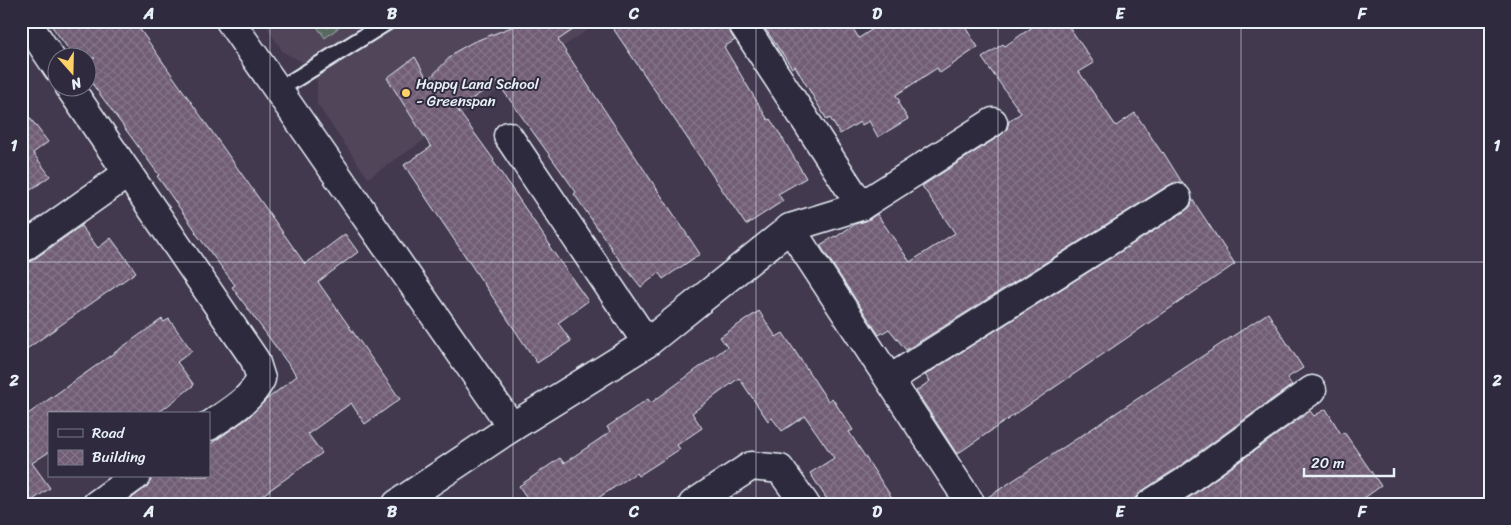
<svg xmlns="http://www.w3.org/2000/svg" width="1511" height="525" font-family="Sriracha,sans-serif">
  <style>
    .built { fill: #51445a }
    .grass { fill: url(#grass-dots); stroke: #a0aeac }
    .building { fill: url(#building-cross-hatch); stroke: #e8f1f8 }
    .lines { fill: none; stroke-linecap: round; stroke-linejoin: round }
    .service-casing { stroke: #e8f1f8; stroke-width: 19 }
    .minor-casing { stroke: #e8f1f8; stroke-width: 31 }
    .service { stroke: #2f2a3d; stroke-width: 15 }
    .minor { stroke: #2f2a3d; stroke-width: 28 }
    .grid { fill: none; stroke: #e8f1f8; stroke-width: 1; stroke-opacity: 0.55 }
    .poi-dot { fill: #ffd166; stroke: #2f2a3d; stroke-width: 2 }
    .labels { text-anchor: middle; stroke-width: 4; stroke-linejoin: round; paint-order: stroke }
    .poi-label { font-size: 15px; fill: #e8f1f8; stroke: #2f2a3d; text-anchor: start }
    .neatline { fill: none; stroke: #e8f1f8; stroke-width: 2 }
    .grid-label { font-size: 16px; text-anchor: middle; font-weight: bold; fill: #e8f1f8 }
  </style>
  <defs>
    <pattern id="grass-dots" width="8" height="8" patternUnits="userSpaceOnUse" patternTransform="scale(1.25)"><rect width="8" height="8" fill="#596a61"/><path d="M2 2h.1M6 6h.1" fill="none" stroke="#718078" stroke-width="1.8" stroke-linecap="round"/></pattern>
    <pattern id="building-cross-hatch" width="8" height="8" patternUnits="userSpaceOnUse" patternTransform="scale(1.25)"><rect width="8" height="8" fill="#715d75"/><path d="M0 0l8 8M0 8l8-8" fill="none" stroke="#857589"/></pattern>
  </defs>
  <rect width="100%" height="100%" fill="#43394e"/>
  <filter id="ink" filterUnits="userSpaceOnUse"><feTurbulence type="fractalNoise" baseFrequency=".02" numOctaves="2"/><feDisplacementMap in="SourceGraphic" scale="10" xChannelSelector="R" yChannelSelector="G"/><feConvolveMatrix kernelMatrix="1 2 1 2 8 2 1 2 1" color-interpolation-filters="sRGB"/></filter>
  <g filter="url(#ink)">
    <polygon class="built" points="263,21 601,21 368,178 317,104 317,81 302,62 283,52"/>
    <polygon class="grass" points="313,21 347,21 325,38"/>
    <g class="building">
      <polygon points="48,21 134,21 305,264 345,234 358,252 318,282 400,399 365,424 351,403 308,434 322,453 250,504 124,504 145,488 154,476 209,476 209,445 248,418 267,399 297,376 232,287 235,285 195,232 196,231 157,176 159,175 88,78 88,63 95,58 75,58"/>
      <polygon points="527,21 586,21 558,40 700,254 663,279 659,273 641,287 611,249 612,249 574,194 576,192 497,82 457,109 494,160 493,161 550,245 549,246 588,301 558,323 571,341 537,363 404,165 431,147 387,78 415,57 428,80 455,52 473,42"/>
      <polygon points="608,21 725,21 728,30 735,40 724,47 768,120 770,119 780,134 806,178 778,194 783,201 746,225"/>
      <polygon points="760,21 848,21 859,38 885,21 961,21 978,47 940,73 937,68 896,95 900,102 898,103 908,119 878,137 869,121 862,125 860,122 840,134 830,118 827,120 795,66 792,68"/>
      <polygon points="1041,21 1065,21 1094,63 1079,72 1116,126 1135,113 1162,153 1163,152 1183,184 1176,182 1169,185 906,350 889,329 879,335 820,245 835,236 836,237 855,224 866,221 877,214 910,262 955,233 922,186 1001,135 1007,129 1009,121 1021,113 982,58 1003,44 1005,46"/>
      <polygon points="21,106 48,142 33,153 50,176 21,197"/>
      <polygon points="1192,199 1235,264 957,454 916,391 930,381 925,375 1185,211 1191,206"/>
      <polygon points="81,226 98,248 111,238 136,272 21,353 21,264 30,262"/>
      <polygon points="759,311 776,337 783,333 828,401 832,398 853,430 849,432 896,504 830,504 810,473 834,458 805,416 782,431 772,418 768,421 739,378 692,413 702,428 677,445 680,449 638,476 636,473 589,504 531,504 519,486 560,458 564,463 610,432 607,427 648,399 651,403 727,347 720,337"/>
      <polygon points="1268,313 1303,368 1287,378 1292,385 1177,468 1142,491 1136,497 1127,504 987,504 985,499"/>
      <polygon points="162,319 164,322 169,319 192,351 177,362 194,385 157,414 49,414 49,452 32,463 50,488 27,504 21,504 21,419"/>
      <polygon points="1326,409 1341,434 1344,432 1381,486 1356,504 1191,504 1187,499 1310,411 1314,416"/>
    </g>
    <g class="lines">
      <g class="service-casing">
        <polyline id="service" points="278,90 389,21"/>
      </g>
      <g class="minor-casing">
        <g id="minor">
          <polyline points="26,21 58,69"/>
          <polyline points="230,21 512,427 397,504"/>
          <polyline points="741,21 861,206"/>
          <path d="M70,88l185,272 6,19c-11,22 -32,33 -52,47"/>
          <polyline points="508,136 647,343"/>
          <polyline points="790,228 971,504"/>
          <polyline points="21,249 128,173"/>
          <polyline points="890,379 1177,198"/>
          <polyline points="512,427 647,343 790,228 861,206 993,122"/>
          <polyline points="97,504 136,476"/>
          <polyline points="693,504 751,466 780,469 805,504"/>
          <polyline points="1150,504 1186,481 1312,390"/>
        </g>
      </g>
      <use href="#service" class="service"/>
      <use href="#minor" class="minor"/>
    </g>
  </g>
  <path class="grid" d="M270,21v483M513,21v483M756,21v483M998,21v483M1241,21v483M21,262h1469"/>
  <circle class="poi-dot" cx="406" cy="93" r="5"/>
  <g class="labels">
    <g class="poi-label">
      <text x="416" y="89">Happy Land School<tspan x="416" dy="17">- Greenspan</tspan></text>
    </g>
  </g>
  <rect width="1511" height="525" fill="none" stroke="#2f2a3d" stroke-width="55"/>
  <rect x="48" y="412" width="162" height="65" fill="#2f2a3d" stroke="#797a88"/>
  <rect x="58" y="429" width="25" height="8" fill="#2f2a3d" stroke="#797a88"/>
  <text x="92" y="438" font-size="15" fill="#e8f1f8">Road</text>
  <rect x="58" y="450" width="25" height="15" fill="url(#building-cross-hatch)" stroke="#797a88"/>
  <text x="92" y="462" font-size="15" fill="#e8f1f8">Building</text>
  <g transform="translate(72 72) rotate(160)"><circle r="24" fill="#2f2a3d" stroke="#797a88"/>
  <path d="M0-4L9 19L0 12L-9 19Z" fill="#ffd166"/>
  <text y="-8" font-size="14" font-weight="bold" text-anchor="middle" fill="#e8f1f8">N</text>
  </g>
  <path d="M1304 468v8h90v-8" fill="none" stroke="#e8f1f8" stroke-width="2.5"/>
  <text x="1311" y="468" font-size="15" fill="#e8f1f8" stroke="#2f2a3d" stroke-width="4" paint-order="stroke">20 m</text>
  <rect x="28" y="28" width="1456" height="470" class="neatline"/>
  <g class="grid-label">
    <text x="149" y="19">A</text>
    <text x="392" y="19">B</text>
    <text x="634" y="19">C</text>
    <text x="877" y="19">D</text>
    <text x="1120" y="19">E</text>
    <text x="1362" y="19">F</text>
    <text x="14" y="151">1</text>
    <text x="1497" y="151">1</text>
    <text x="14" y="386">2</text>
    <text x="1497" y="386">2</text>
    <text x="149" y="517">A</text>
    <text x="392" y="517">B</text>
    <text x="634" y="517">C</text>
    <text x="877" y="517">D</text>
    <text x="1120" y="517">E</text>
    <text x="1362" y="517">F</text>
  </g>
</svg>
